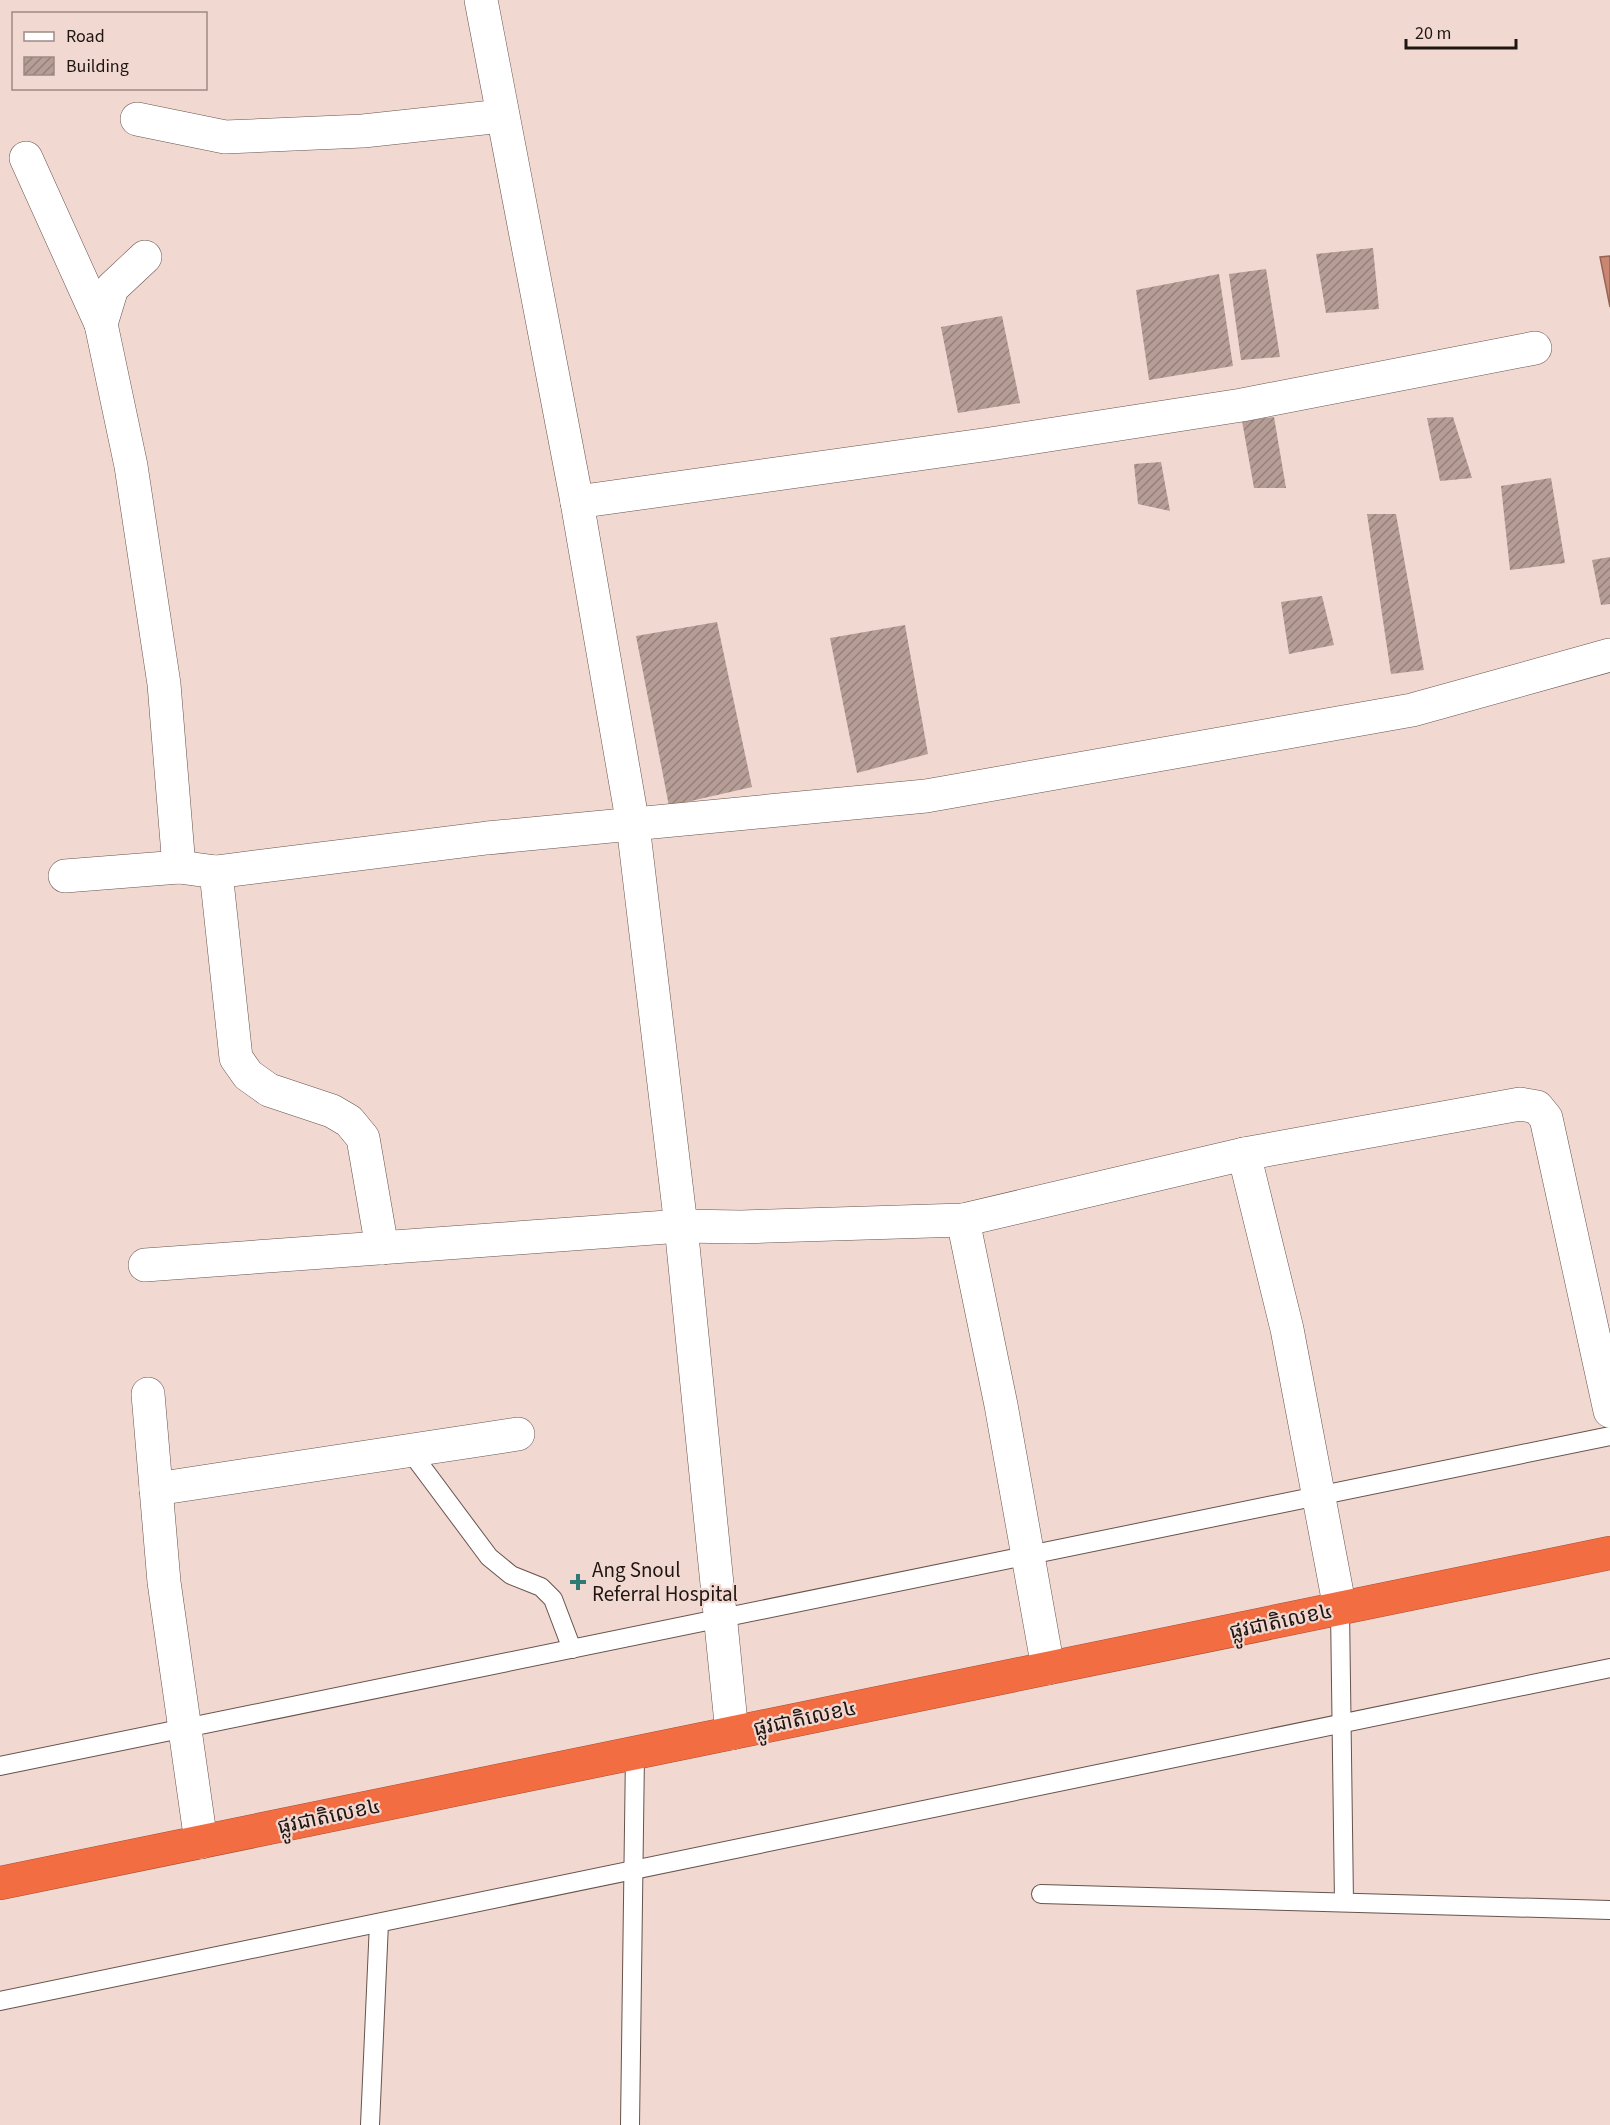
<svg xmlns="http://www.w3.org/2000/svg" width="1610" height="2125" font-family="'Source Sans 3','Noto Sans Khmer',sans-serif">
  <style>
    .water { fill: #c98671; stroke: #966455; stroke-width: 1.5 }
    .building { fill: url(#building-hatch) }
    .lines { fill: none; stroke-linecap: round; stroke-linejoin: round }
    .lane-casing { stroke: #68534d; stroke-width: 20 }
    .street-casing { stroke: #68534d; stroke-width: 34 }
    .highway-casing { stroke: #a94f32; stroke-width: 34 }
    .lane { stroke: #fff; stroke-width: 18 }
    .street { stroke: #fff; stroke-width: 33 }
    .highway { stroke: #f36d43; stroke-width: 33 }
    .poi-dot { fill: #317973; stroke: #f1d8d0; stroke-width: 2 }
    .labels { text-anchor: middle; stroke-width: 4.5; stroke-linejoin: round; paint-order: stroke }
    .poi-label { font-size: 21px; fill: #1f1613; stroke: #f1d8d0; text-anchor: start }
    .street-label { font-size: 21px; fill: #1f1613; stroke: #f1d8d0 }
  </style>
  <defs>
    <pattern id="building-hatch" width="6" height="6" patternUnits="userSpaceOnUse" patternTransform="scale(1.5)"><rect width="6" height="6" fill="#b69e97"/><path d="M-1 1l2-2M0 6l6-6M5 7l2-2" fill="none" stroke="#93807a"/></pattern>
  </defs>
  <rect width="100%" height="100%" fill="#f1d8d0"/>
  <polygon class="water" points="1610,256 1610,307 1600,257"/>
  <g class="building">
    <polygon points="1373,248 1379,309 1326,313 1316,254"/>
    <polygon points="1266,269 1280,357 1241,360 1229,274"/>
    <polygon points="1219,274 1233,366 1149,380 1136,290"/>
    <polygon points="1002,316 1020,403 958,413 941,327"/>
    <polygon points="1274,417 1286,488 1254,488 1242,421"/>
    <polygon points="1453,417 1472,478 1440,481 1427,418"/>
    <polygon points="1161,462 1170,511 1138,504 1134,464"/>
    <polygon points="1551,478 1565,563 1510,570 1501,486"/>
    <polygon points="1367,514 1396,514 1424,670 1391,674"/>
    <polygon points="1610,557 1610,604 1601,605 1592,560"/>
    <polygon points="1322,596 1334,645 1289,654 1281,602"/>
    <polygon points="717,622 752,787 669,806 636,636"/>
    <polygon points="905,625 928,754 857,773 830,638"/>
  </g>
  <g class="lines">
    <g class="lane-casing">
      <g id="lane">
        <polyline points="410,1451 489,1557 511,1575 541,1587 553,1599 572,1649"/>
        <polyline points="1340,1609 1344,1902"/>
        <polyline points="0,1766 1610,1436"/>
        <polyline points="1041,1894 1610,1910"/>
        <polyline points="0,2001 1610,1668"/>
        <polyline points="370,2125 379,1923"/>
        <polyline points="630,2125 635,1753"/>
      </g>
    </g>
    <g class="street-casing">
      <g id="street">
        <polyline points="481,0 577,502 633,825 681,1226 732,1733"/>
        <polyline points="137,119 225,137 363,131 502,116"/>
        <polyline points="26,158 101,324"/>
        <polyline points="145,257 112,288 101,324 131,466 164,684 179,867"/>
        <polyline points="577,502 990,444 1242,405 1535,348"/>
        <polyline points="216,872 236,1058 248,1075 269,1090 332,1111 349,1121 363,1138 382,1248"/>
        <polyline points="65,876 179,867 216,872 487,838 926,796 1412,710 1610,655"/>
        <polyline points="1244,1154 1287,1329 1340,1609"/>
        <polyline points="963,1220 1001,1405 1048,1668"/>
        <polyline points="145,1265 681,1226 741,1227 963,1220 1244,1154 1520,1104 1537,1107 1546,1118 1610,1411"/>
        <polyline points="148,1394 164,1582 201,1842"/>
        <polyline points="156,1489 518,1434"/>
      </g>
    </g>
    <g class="highway-casing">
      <polyline id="highway" points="0,1883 1610,1553"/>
    </g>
    <use href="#lane" class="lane"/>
    <use href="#street" class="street"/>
    <use href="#highway" class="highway"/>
  </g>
  <path class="poi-dot" d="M575 1573h6v6h6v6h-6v6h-6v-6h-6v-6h6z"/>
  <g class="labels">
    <g class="poi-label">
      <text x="592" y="1577">Ang Snoul<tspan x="592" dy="24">Referral Hospital</tspan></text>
    </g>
    <g class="street-label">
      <text transform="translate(1281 1621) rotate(-12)" y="7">ផ្លូវជាតិលេខ៤</text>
      <text transform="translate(805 1718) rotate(-12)" y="7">ផ្លូវជាតិលេខ៤</text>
      <text transform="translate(329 1816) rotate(-12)" y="7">ផ្លូវជាតិលេខ៤</text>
    </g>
  </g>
  <rect x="12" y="12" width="195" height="78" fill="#f1d8d0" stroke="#9d8a84" stroke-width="1.5"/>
  <rect x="24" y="32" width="30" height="9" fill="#ffffff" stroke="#9d8a84" stroke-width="1.5"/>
  <text x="66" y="42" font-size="18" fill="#1f1613">Road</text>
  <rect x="24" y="57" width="30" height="18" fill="url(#building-hatch)" stroke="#9d8a84" stroke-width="1.5"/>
  <text x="66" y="72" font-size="18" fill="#1f1613">Building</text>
  <path d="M1406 39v9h110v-9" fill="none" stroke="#1f1613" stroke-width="3"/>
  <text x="1415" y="39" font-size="18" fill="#1f1613" stroke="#f1d8d0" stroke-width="4.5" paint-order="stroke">20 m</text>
</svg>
